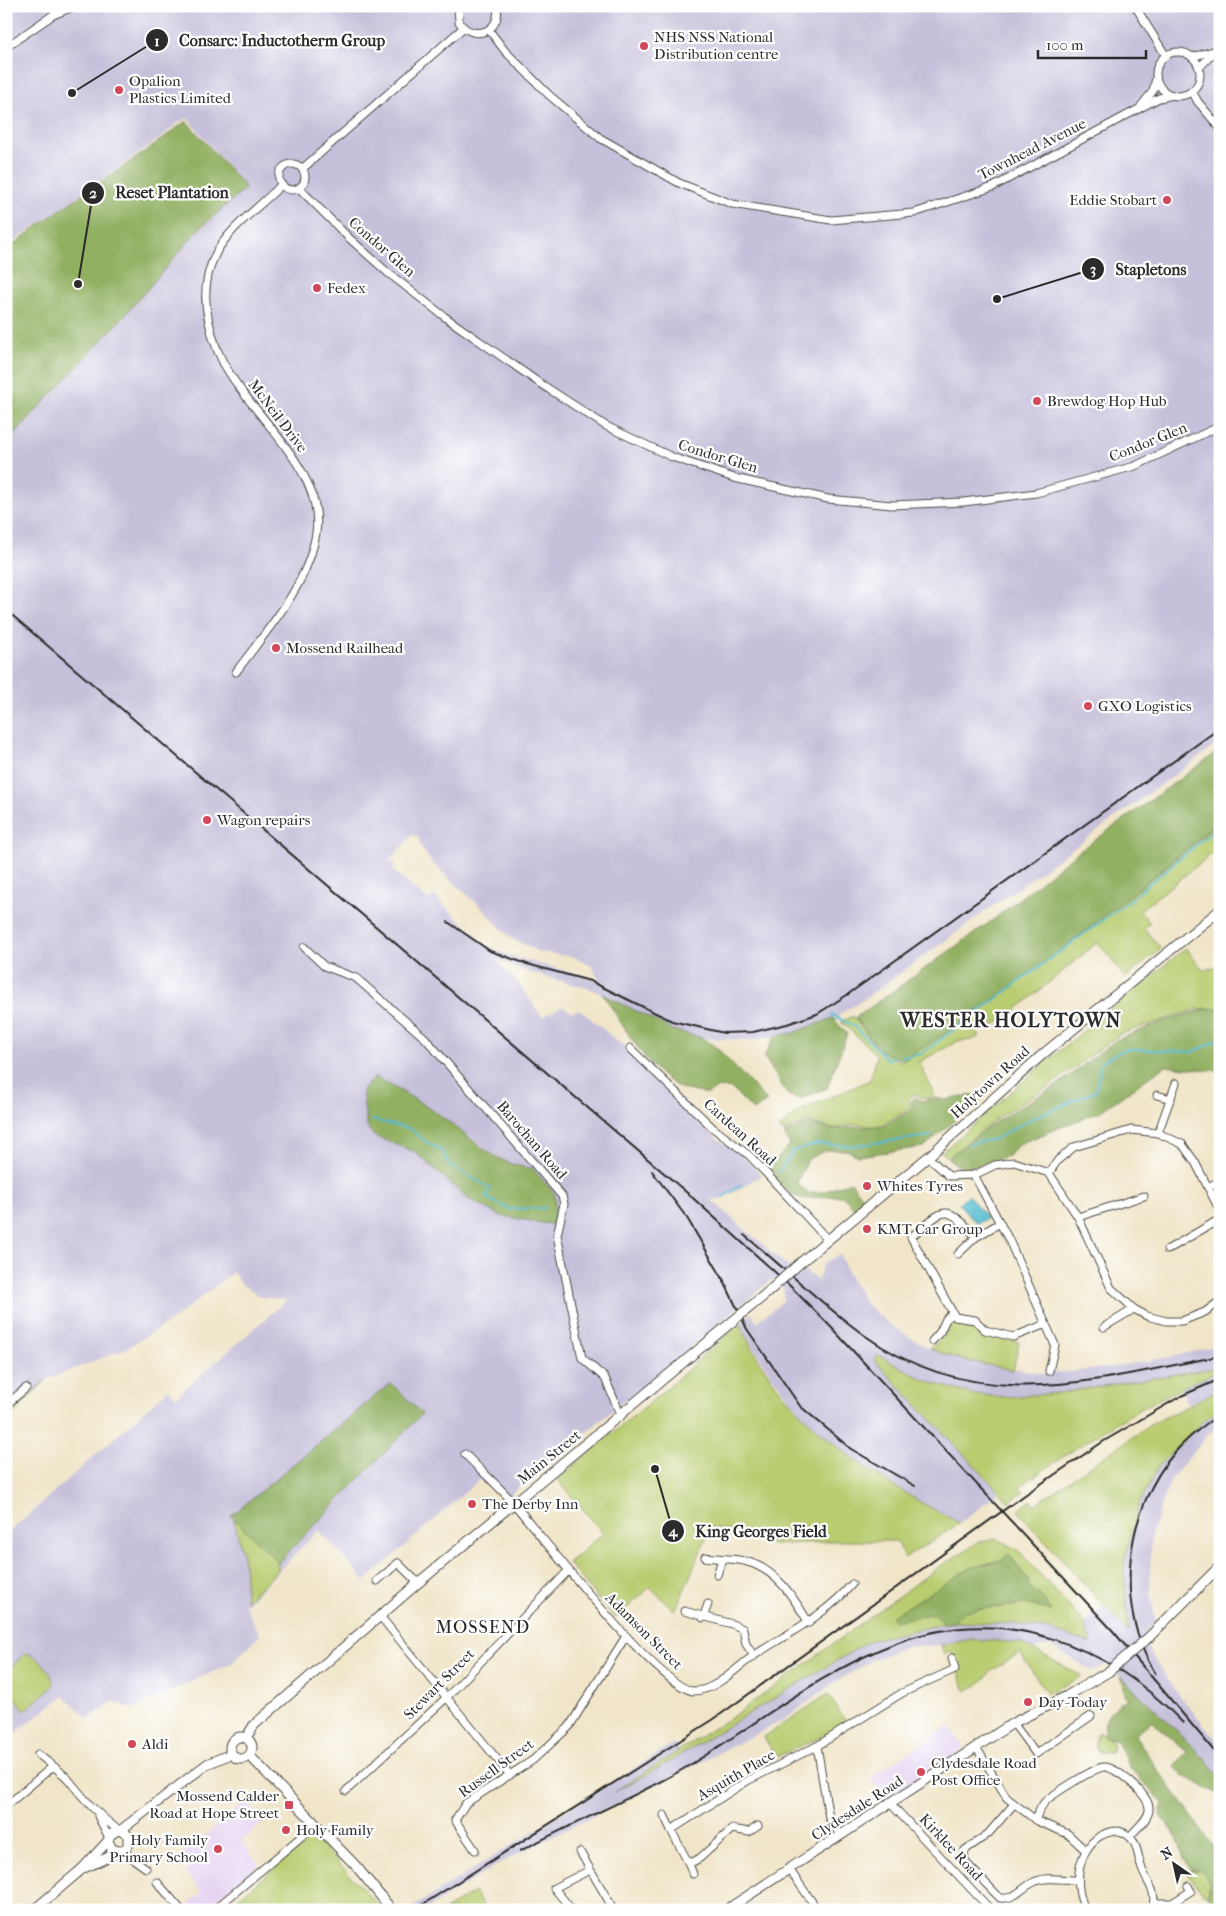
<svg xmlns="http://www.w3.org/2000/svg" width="1226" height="1916" font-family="'IM FELL French Canon',serif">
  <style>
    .built { fill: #e4d3f2 }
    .industrial { fill: #c6c0da; fill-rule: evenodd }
    .green { fill: #b8cc70; stroke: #727c4e }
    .forest { fill: #92b062; stroke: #5e6e46 }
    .water { fill: #52bbcf; stroke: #3e737d }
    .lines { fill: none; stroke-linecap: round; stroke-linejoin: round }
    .stream { stroke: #52bbcf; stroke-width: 2 }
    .minor-casing { stroke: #494743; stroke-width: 9 }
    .major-casing { stroke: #494743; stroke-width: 11 }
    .minor { stroke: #fff; stroke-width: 7 }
    .major { stroke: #fff; stroke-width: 9 }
    .rail { stroke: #2b2b2b; stroke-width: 2 }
    .major-bridge-casing { stroke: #494743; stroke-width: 11; stroke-linecap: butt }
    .major-bridge { stroke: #fff; stroke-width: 9 }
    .poi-dot { fill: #d1495b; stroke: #fff; stroke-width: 2 }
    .labels { text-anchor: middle; stroke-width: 4.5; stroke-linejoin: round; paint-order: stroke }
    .poi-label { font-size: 15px; fill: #2b2b2b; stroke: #fff; text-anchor: start }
    .street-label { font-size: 15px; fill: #2b2b2b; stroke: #fff }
    .quarter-label { font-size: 18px; letter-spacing: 1px; fill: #2b2b2b; stroke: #fff }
    .district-label { font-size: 20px; font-weight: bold; letter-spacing: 1px; fill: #2b2b2b; stroke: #fff }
    .leader { fill: none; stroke: #2b2b2b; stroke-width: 2 }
    .callout-dot { fill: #2b2b2b; stroke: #fff; stroke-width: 2 }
    .mark-label { font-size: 15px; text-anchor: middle; font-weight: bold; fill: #fff }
    .callout-label { font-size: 16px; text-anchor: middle; font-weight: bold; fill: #2b2b2b; stroke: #fff; stroke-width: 4.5; stroke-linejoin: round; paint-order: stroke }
  </style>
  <rect width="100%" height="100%" fill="#fff"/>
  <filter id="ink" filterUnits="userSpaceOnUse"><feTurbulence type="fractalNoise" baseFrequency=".02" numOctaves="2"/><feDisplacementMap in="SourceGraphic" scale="10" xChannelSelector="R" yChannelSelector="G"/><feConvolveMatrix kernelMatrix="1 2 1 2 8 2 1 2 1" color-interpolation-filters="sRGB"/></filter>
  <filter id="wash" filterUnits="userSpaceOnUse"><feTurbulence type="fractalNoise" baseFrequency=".0096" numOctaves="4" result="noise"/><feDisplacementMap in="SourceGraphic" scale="20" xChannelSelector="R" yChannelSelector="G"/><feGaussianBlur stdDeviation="1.12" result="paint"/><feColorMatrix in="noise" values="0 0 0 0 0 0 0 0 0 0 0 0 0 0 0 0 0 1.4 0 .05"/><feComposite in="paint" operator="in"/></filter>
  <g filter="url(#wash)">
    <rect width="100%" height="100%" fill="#f0e5c8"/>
    <g class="built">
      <polygon points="950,1726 964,1749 886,1801 870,1778"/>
      <polygon points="245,1801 263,1822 241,1841 259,1865 203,1910 187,1910 185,1908 202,1892 185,1872 189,1868 180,1856"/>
    </g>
    <g class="industrial">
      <path d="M6,6h1214v736l-360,260 -33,20 -34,11 -42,7 -49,-2 -29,-8 -82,-41 -60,-16 -36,-14 22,23 25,35 20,-11 10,6 7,-3 42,35 68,63 27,31 28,19 18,18 -38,23 -13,2 88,76 6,-5 13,10 5,-17 17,-10 8,20 18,30 24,21 40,24 32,11 85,14 59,-6 69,-12 45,-11v22l-158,26 -56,4 -35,-3 -42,-12 -51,-27 -4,5 125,132 -39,31 -34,-17 -84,-54 -38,-35 -33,-42 -24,-37 -7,-15 11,-10 6,9 26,-21 1,-12 -10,-11 -267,219 -28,-17 -114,101 -46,-51 -74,75 15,30 -28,28 -99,46 -20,-8 -24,18 -25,-23 -58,44v-205l163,-146 7,8 111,-97 -25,-3 -21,-13 -8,-12 -62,49 -46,28 -79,31 -40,35v-972l193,-214 47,-41 -59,-70 -11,6 -14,13 -156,110zM412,835l6,2 2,8 11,17 49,44 31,32 28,14 36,5 17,9 7,14 -88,-24 -25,-11 -52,-49 -7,4 -35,-30 4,-4 -6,-6zM375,1077l60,35 56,41 25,14 17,1 -65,31 -53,-47 -41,-16z"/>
      <polygon points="1220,1371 1220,1389 1188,1404 1180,1387"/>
      <polygon points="1220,1409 1220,1424 1210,1432 1171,1479 1151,1535 1150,1592 1156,1622 1144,1633 1149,1651 1175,1690 1220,1744 1220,1776 1190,1743 1107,1664 1093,1672 1050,1645 1033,1649 1021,1643 972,1639 941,1645 905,1647 874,1659 835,1682 782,1721 502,1862 425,1910 410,1909 674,1743 679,1750 622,1787 657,1769 870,1640 953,1622 1017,1624 1054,1631 1090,1643 1085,1624 1103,1605 1129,1632 1124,1563 1138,1507 1159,1466 1202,1422"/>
    </g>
    <g class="green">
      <path d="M1220,821v27l-80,62 10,13 -6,5 17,21 -36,29 -27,-36 -88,73 -18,11 -5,-6 -12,9 5,7 -8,4 -14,1 -39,21 16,33 -8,4 -14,-5 -5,4 3,10 -32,19 -25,-3 -21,5 -26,-7 -23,10 -5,-3 18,-17 73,-32 7,-25 -36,-33 12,-6 24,32 23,13c52,-29 99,-65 147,-102 59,-44 118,-89 173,-138z"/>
      <polygon points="1186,948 1203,970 1220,966 1220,1008 1197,1009 1120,1034 1049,1086 1000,1116 948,1158 942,1152 1041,1066"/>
      <polygon points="951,1320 972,1326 982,1334 1019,1342 1013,1370 962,1360 930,1349 946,1333"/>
      <path d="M740,1323c40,95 131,155 220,200l-55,35 -8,-17h-64l-60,4 -20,-9 -42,-9 -36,84 -25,-24 -35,32 -47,-56 35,-30 -46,-54 108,-89z"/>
      <path d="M878,1355l51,27 42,12 35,3 54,-4 160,-26v4c-75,30 -135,70 -201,116l5,4 -15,11 -135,-142z"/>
      <polygon points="1220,1389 1220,1409 1202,1422 1159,1466 1138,1507 1124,1563 1129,1633 1018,1511 1031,1500 1034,1505 1150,1425"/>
      <polygon points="234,1519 278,1563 278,1570 246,1601 244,1561"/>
      <polygon points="995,1538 1018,1550 1085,1624 1091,1644 1054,1631 1017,1624 953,1622 871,1640 657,1769 614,1792 741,1711 936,1569 978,1542"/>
      <polygon points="972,1639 1021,1643 1082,1676 1047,1694 1020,1653 994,1669 978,1685 966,1691 951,1651 944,1655 941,1645"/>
      <path d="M26,1653c16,6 24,16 28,32l-29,25 -19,-22v-17z"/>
      <polygon points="828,1694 846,1722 819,1738 776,1757 764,1737"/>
      <polygon points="1097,1733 1102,1733 1113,1744 1111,1752 1099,1752 1095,1745"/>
      <polygon points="313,1836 383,1910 224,1910"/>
      <polygon points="1191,1870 1202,1871 1209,1882 1207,1894 1204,1895 1188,1874"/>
      <polygon points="474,1892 486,1910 445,1910"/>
    </g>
    <g class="forest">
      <path d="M186,121l60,67 -46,40 -81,94 -113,121v-192c57,-48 122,-84 180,-130z"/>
      <path d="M1220,750v70c-100,86 -205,170 -316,240l-23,-9 -26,-33 138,-98 73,-59z"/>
      <path d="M603,994l70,36 29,8 14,9 51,54 -13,10 -22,-22 -14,-2 -10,7c-11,-2 -23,-3 -33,-9 -30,-18 -53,-62 -72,-91z"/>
      <polygon points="1205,1009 1220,1009 1220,1071 1165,1066 1101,1111 1019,1144 1008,1156 963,1170 948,1158 998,1120 1057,1085 1116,1040 1164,1021"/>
      <polygon points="833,1018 847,1034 827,1088 800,1099 788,1095 764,1057 775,1036 793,1033"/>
      <path d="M375,1077c20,11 41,22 60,35 31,20 59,54 97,56l23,26v31l-54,-9 -33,-17 -53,-47 -41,-16 -7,-9 -5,-37z"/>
      <path d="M987,1093l-63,54 -66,9 -11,-6h-20l-19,9 -11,24 11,10 15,-1 28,-10 14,19 -10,8 -13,-13c-48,0 -41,14 -74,-29l22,-22 -6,-11 24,-10 24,6 20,-3h30l31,-18 -2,-9 3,-3 10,4 12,-3 8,2z"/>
      <polygon points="46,1380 6,1421 6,1415"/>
      <polygon points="391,1383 422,1414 278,1563 231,1516"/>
      <polygon points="1009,1554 1028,1580 1029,1587 1038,1593 1052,1611 1026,1604 1000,1607 964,1611 953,1622 944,1624 935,1613 895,1621 891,1617 970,1568 1003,1559"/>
      <path d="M1120,1676l70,67 30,33v22l-3,-5 -33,-17 -9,-9 12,-15 -36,-31 -16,14 20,31 65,89v52l-13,-10 3,-15 -8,-11 -11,-2 -7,-10 -7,-21 -17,-23 3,-12 -34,-36 -12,-27 -12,-3c-5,-17 8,-31 22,-37z"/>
    </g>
    <polygon class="water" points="968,1195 987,1218 977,1224 959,1204"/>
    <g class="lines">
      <g class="stream">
        <polyline points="832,1015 854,1026 887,1059 894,1058"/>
        <polyline points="902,1057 921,1054 1126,903 1220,825"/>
        <polyline points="372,1120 411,1129 422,1139 442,1151 449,1165 490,1188 486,1197 508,1209 545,1208"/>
        <polyline points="968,1144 995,1139 1031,1119 1096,1091 1101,1062 1125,1049 1193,1052 1220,1039"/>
        <polyline points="779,1172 793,1151 818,1144 850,1146 931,1136"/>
        <polyline points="723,1196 742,1185"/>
      </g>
    </g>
  </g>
  <g filter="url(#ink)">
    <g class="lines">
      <g class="minor-casing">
        <g id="minor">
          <path d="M458,6l1,16c14,20 43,10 38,-16"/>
          <polyline points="1135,6 1166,56"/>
          <polyline points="489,30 505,51 549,95 600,138 679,183 732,204 831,220 914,213 993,187 1159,98 1173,95"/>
          <polyline points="6,47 53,15 75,6"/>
          <circle cx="1178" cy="74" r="22"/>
          <polyline points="1192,57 1220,49"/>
          <polyline points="1199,68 1214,52"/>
          <polyline points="1192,91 1198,102 1220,128"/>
          <polyline points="1141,106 1153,91 1156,78"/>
          <circle cx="292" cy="177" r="13"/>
          <polyline points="302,169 463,28"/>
          <polyline points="299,188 349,238 387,272 445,317 538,382 606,426 672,457 734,478 828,499 892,505 964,502 1036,493 1135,466 1220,426"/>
          <path d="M236,672c30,-41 72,-86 80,-139 9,-60 -58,-113 -86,-159 -11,-16 -17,-33 -21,-52 -6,-24 -4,-47 7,-69 15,-27 44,-46 65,-68"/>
          <polyline points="304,947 324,966 356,978 425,1038 562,1196 564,1204 557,1235 582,1358 605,1378 621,1416"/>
          <polyline points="630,1048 713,1128 750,1156 828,1240"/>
          <polyline points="1157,1095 1171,1099"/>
          <polyline points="1158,1133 1176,1083"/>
          <polyline points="928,1157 949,1176 974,1175 995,1165 1014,1162 1049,1173 1078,1217 1111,1288 1134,1309 1147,1316 1166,1321 1182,1321 1205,1312 1220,1301"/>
          <polyline points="1049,1173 1058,1160 1074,1147 1131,1130 1158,1133 1182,1144 1195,1162 1220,1211"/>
          <polyline points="974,1175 1009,1240 1055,1345 1049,1371"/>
          <polyline points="1208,1187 1220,1181"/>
          <polyline points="1078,1217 1144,1196"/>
          <path d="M1000,1223l-24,14c-32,-35 -30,-29 -65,0l44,80 20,3 10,10 28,7 33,-13"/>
          <polyline points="1167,1250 1220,1219"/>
          <polyline points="958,1254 976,1237"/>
          <polyline points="1104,1327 1134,1309"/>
          <polyline points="932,1341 940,1332 946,1319 952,1313"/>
          <polyline points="6,1405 26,1388"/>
          <path d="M465,1454c16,17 35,33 50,51 27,32 146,185 179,186 21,0 42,-23 58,-34 35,-24 72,-40 100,-73"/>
          <path d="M705,1557c13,2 27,1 39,4 32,7 49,36 65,62"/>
          <polyline points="717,1575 722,1559"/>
          <polyline points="377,1581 398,1563 418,1583"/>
          <polyline points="684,1611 732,1624 743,1629 746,1644 754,1656"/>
          <polyline points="380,1616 510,1775"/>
          <polyline points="703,1618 708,1604"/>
          <polyline points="1013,1723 1036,1754 1091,1716"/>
          <polyline points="817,1746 829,1818 840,1835"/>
          <polyline points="976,1747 1007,1798 1037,1821 1068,1834 1085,1850"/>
          <path d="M38,1754c9,8 22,16 30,25 17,21 28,34 50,51"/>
          <polyline points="346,1791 446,1698 568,1571"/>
          <polyline points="889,1802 991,1910"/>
          <path d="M1014,1804l-26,30 -23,16 -1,8 3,6 33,34c15,2 21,-10 34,-16 12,-6 30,-2 43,-2"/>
          <polyline points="6,1806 52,1767"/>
          <polyline points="664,1815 671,1830"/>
          <polyline points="98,1816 109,1838"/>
          <path d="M1035,1820c3,-6 5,-12 9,-17 5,-7 51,-35 59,-36 12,-2 46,28 46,41 1,10 -12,20 -19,28"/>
          <polyline points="758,1826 749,1832 732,1829 700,1858 689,1864 671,1830 747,1781 817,1746 902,1693 955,1669 952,1658"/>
          <polyline points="475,1850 455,1820 466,1803 533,1760 569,1727 626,1636"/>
          <polyline points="122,1851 146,1868"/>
          <polyline points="580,1852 614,1910"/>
          <polyline points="689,1864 693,1874"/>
          <polyline points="789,1869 815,1906"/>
          <polyline points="157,1882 181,1910"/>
          <polyline points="1154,1903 1172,1903 1191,1891 1188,1886"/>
          <polyline points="214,1910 315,1825"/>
          <polyline points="572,1910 554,1888 590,1870"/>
          <path d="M1086,1910c-17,-28 -5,-79 33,-79 20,6 17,22 23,38 6,16 16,22 10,41"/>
        </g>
      </g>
      <g class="major-casing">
        <g id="major">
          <polyline points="800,1263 928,1157 1043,1054 1220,910"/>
          <polyline points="750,1307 767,1293"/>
          <polyline points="1149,1637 1220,1566"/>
          <circle cx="241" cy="1748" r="11"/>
          <polyline points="246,1738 254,1725 418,1583 733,1321"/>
          <polyline points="250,1756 356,1866 392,1910"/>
          <polyline points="121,1830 207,1764 231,1754"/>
          <polyline points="82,1869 122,1851 128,1846 128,1836 124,1831 118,1830 110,1835 108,1841 112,1849 119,1851"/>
          <polyline points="34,1910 82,1869 108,1841"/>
          <polyline points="726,1910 1013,1723 1067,1696 1108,1672"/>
        </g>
      </g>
      <use href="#minor" class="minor"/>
      <use href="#major" class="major"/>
      <g class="rail">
        <polyline points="6,610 685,1191 786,1282 828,1324 1113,1631 1220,1758"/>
        <polyline points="448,922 490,951 527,964 590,981 672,1021 724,1033 753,1032 787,1024 817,1014 847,995 1220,728"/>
        <polyline points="652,1171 687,1218 723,1279 747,1329 800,1406 851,1449 915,1486"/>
        <path d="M744,1235c41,33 78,70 120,100 115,82 230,45 356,21"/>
        <path d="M1155,1673c-41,-67 -31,-162 21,-222 12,-14 28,-26 44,-37"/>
        <path d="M520,1851c54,-29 112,-52 165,-83 68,-41 136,-97 211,-125 106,-40 212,1 287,80"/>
        <polyline points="414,1910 714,1719 1029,1492 1104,1441 1181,1396 1220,1379"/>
      </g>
      <g class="major-bridge-casing">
        <g id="major-bridge">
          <polyline points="767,1293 800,1263"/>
          <polyline points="733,1321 750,1307"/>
          <polyline points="1108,1672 1149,1637"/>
        </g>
      </g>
      <use href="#major-bridge" class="major-bridge"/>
    </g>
  </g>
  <g class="poi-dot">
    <circle cx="644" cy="46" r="5"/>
    <circle cx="119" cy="90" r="5"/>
    <circle cx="1167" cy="200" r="5"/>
    <circle cx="317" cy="288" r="5"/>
    <circle cx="1037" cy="401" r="5"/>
    <circle cx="276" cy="648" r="5"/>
    <circle cx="1088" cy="706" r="5"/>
    <circle cx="207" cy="820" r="5"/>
    <circle cx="867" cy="1186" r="5"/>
    <circle cx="867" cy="1229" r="5"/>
    <circle cx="472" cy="1504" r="5"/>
    <circle cx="1028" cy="1702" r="5"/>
    <circle cx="132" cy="1744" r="5"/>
    <circle cx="921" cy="1772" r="5"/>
    <rect x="284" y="1800" width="10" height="10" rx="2.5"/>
    <circle cx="286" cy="1830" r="5"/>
    <circle cx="218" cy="1849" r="5"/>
  </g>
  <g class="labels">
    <g class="poi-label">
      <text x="654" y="42">NHS NSS National<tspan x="654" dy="17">Distribution centre</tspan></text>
      <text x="129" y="86">Opalion<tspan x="129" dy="17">Plastics Limited</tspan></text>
      <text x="1157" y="205" text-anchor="end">Eddie Stobart</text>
      <text x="327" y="293">Fedex</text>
      <text x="1047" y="406">Brewdog Hop Hub</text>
      <text x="286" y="653">Mossend Railhead</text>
      <text x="1098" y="711">GXO Logistics</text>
      <text x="217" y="825">Wagon repairs</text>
      <text x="877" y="1191">Whites Tyres</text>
      <text x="877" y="1234">KMT Car Group</text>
      <text x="482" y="1509">The Derby Inn</text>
      <text x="1038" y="1707">Day-Today</text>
      <text x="142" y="1749">Aldi</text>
      <text x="931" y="1768">Clydesdale Road<tspan x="931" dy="17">Post Office</tspan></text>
      <text x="279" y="1801" text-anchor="end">Mossend Calder<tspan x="279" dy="17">Road at Hope Street</tspan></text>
      <text x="296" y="1835">Holy Family</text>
      <text x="208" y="1845" text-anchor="end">Holy Family<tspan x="208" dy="17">Primary School</tspan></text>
    </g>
    <g class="street-label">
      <text transform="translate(1032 149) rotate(-27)" y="5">Townhead Avenue</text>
      <text transform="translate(382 247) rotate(41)" y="5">Condor Glen</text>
      <text transform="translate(278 416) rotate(53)" y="5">McNeil Drive</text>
      <text transform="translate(1148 442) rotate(-22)" y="5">Condor Glen</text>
      <text transform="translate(718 456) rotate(17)" y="5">Condor Glen</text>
      <text transform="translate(990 1082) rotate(-42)" y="5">Holytown Road</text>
      <text transform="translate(740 1132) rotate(42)" y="5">Cardean Road</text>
      <text transform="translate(532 1140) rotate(49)" y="5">Barochan Road</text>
      <text transform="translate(549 1457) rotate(-39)" y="5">Main Street</text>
      <text transform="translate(644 1631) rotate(45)" y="5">Adamson Street</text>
      <text transform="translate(439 1684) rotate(-45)" y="5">Stewart Street</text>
      <text transform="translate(496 1768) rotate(-36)" y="5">Russell Street</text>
      <text transform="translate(736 1775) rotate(-30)" y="5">Asquith Place</text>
      <text transform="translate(857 1808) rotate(-33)" y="5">Clydesdale Road</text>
      <text transform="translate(951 1847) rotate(47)" y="5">Kirklee Road</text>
    </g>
    <g class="quarter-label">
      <text x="483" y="1633">MOSSEND</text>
    </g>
    <g class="district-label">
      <text x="1011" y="1027">WESTER HOLYTOWN</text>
    </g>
  </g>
  <path class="leader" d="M72 93L157 40M78 284L93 193M997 299L1093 269M655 1469L673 1531"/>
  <g class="callout-dot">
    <circle cx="72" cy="93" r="5"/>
    <circle cx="78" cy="284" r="5"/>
    <circle cx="997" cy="299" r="5"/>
    <circle cx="655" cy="1469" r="5"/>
    <circle cx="157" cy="40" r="12"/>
    <circle cx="93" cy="193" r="12"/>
    <circle cx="1093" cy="269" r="12"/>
    <circle cx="673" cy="1531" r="12"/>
  </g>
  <g class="mark-label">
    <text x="157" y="46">1</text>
    <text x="93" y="198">2</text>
    <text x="1093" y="274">3</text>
    <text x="673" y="1536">4</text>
  </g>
  <g class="callout-label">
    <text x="282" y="46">Consarc: Inductotherm Group</text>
    <text x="172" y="198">Reset Plantation</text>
    <text x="1151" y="275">Stapletons</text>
    <text x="761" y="1537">King Georges Field</text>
  </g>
  <rect width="1226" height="1916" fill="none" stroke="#fff" stroke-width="25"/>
  <g transform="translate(1174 1864) rotate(326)" stroke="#ffffff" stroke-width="4" paint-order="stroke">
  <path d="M0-4L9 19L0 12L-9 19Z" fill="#2b2b2b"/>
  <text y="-8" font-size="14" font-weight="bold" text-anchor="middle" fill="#2b2b2b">N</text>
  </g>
  <path d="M1038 50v8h108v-8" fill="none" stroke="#2b2b2b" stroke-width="2.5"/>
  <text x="1046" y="50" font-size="15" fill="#2b2b2b" stroke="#ffffff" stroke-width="4" paint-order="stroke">100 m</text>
</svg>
